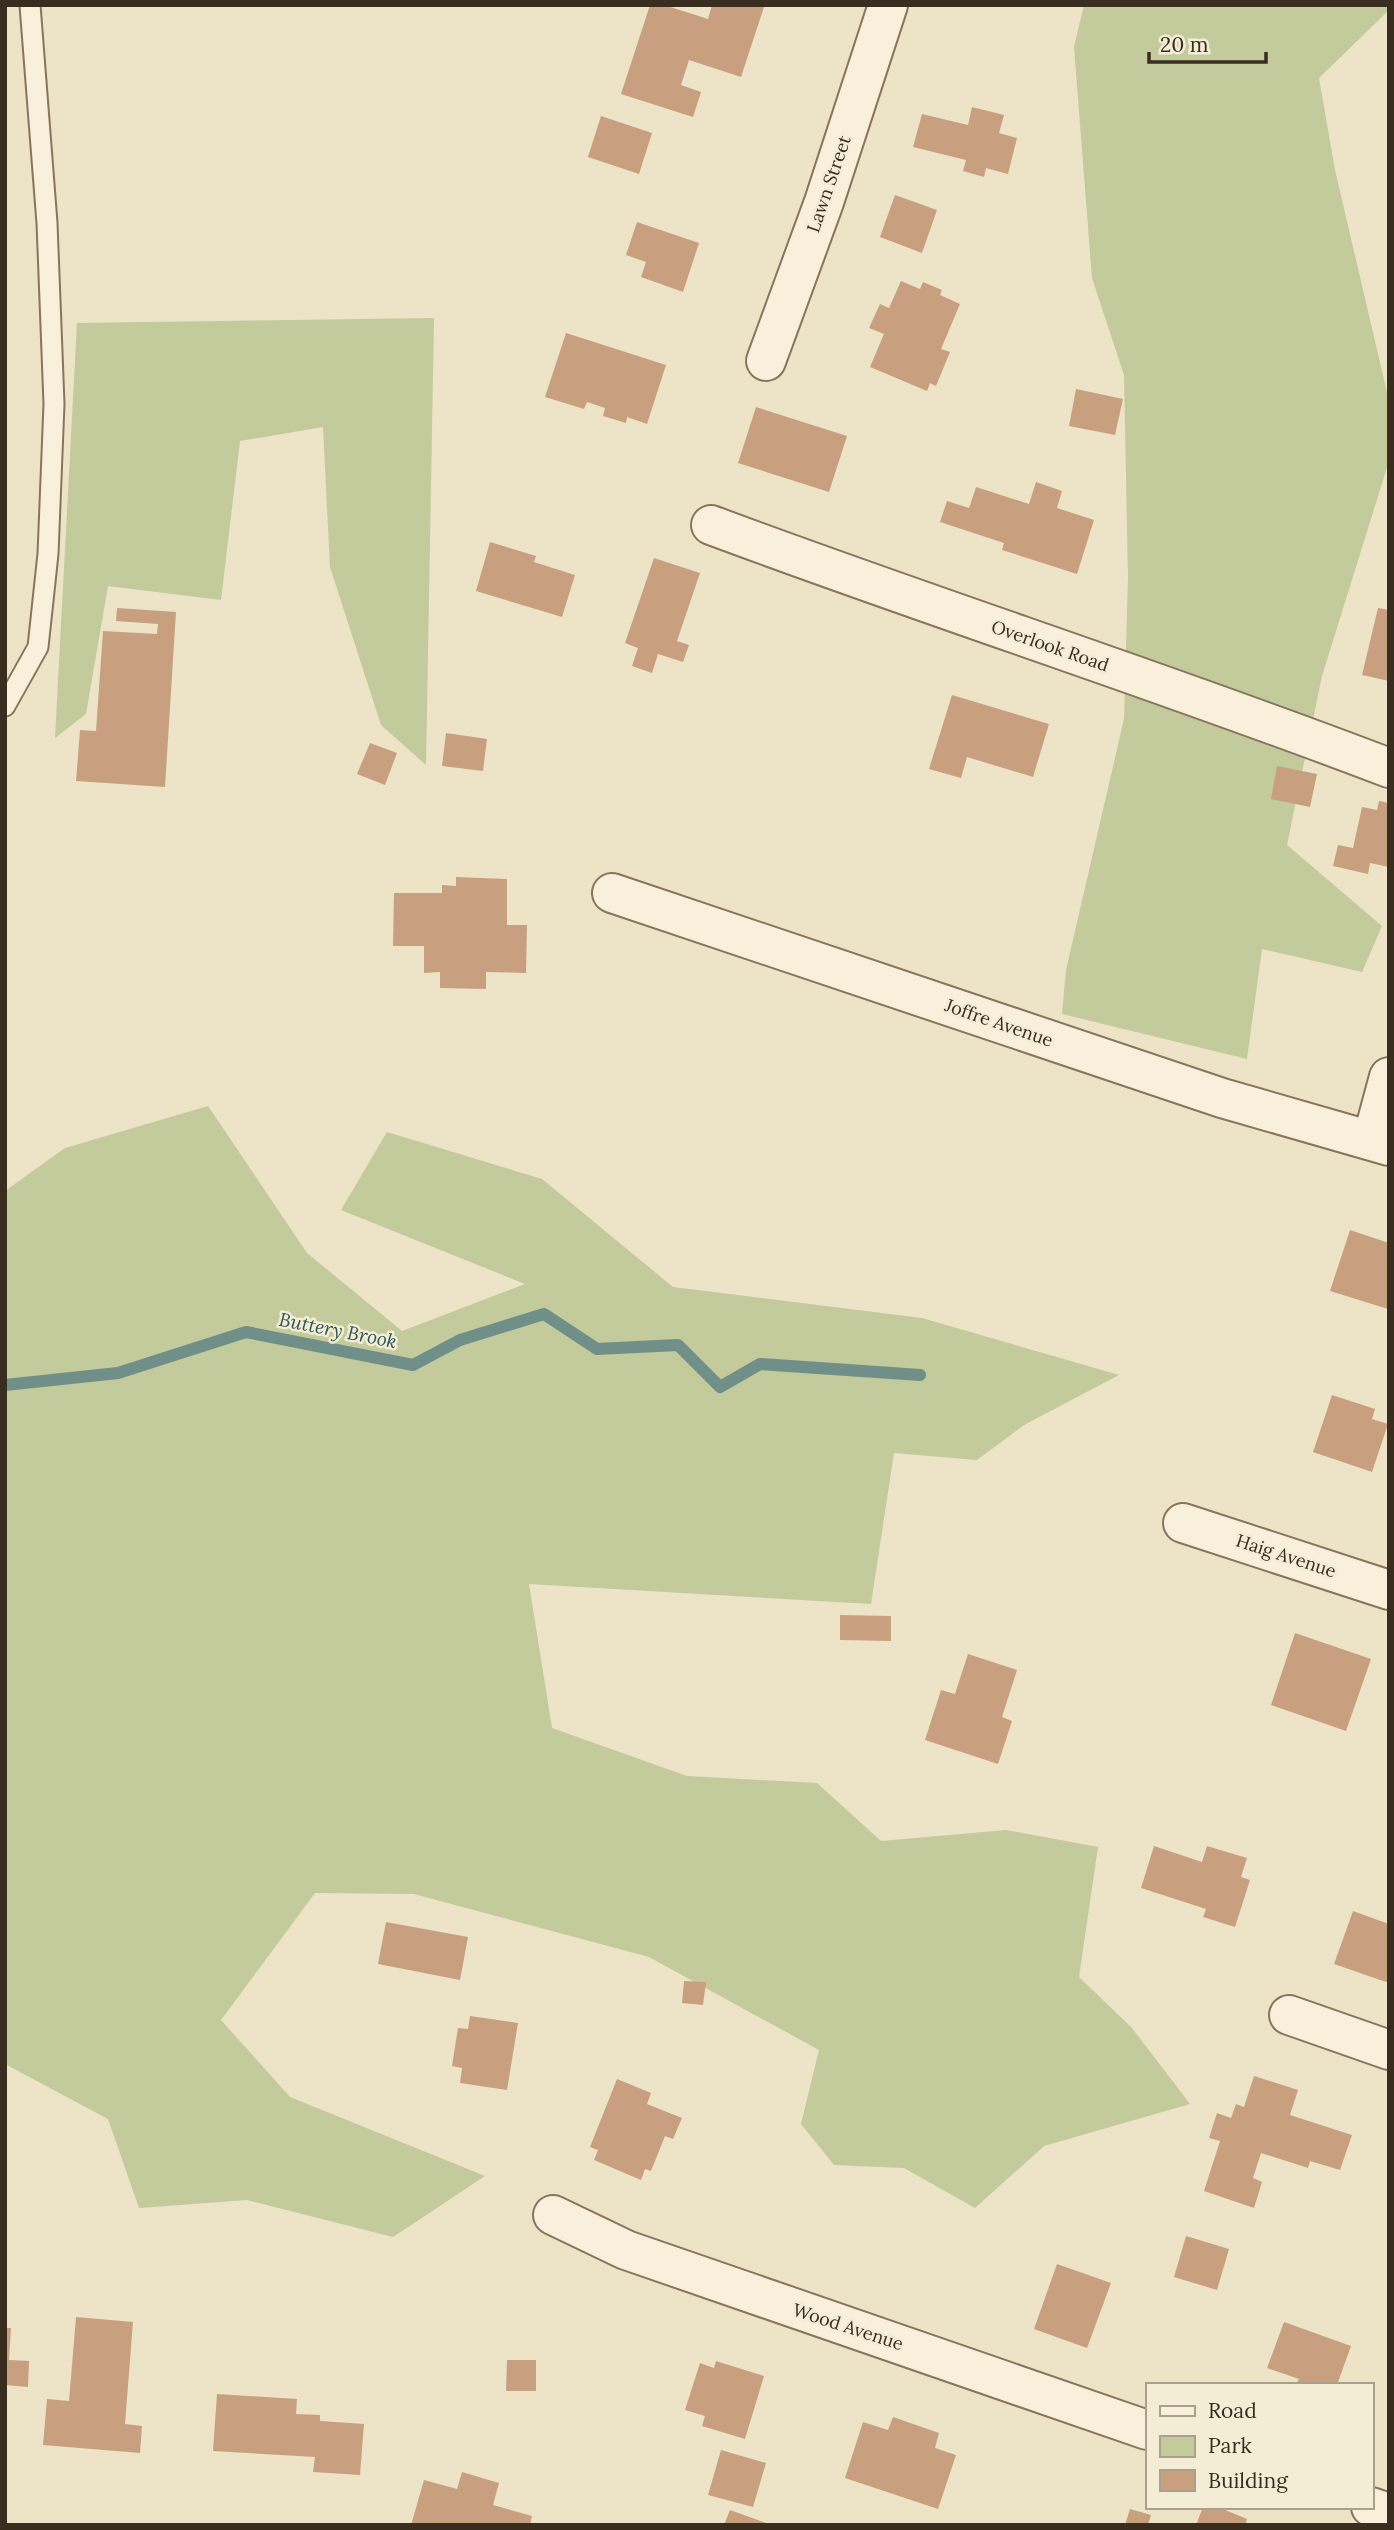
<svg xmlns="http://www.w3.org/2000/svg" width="1394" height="2530" font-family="Lora,serif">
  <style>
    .green { fill: #c3ca9b }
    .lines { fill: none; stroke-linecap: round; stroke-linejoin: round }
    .stream { stroke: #6f8f88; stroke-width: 12 }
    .building { fill: #c9a07f }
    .service-casing { stroke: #88755d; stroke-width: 23 }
    .minor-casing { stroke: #88755d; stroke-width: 42 }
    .service { stroke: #f8f0da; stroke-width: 19 }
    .minor { stroke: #f8f0da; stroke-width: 38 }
    .labels { text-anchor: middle; stroke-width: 5; stroke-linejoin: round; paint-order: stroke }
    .street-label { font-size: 18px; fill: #392d20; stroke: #f4edd6 }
    .water-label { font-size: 19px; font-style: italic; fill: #305856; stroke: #f4edd6 }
  </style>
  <rect width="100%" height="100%" fill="#ede3c7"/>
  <g class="green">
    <polygon points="1084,5 1389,5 1389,10 1319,78 1335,170 1389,401 1389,461 1322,676 1287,845 1382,926 1362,972 1262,949 1247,1059 1062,1014 1066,970 1124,719 1128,577 1124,375 1092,278 1074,47"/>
    <polygon points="434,318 426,765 381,725 330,567 323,427 240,441 221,600 108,586 86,714 55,738 77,323"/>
    <polygon points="208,1106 307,1253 402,1331 525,1284 341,1210 387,1132 542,1179 673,1287 922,1318 1119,1375 1024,1425 977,1460 894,1453 871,1604 529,1584 552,1728 687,1776 817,1783 881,1841 1006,1830 1098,1847 1079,1977 1132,2028 1190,2104 1044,2146 975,2208 904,2168 834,2165 801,2124 819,2050 649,1957 414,1894 315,1893 221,2020 290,2097 485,2176 393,2237 247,2200 139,2208 108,2119 5,2064 5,1191 65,1148"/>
  </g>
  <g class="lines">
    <polyline class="stream" points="5,1385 118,1373 246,1332 413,1365 460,1340 544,1314 597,1349 678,1345 720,1387 760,1364 920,1375"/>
  </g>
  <g class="building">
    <polygon points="650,5 664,5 708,19 712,5 764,7 741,77 689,60 681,85 701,92 693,117 621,94"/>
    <polygon points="972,107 1004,115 999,133 1017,138 1008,174 986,168 984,177 963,171 966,160 913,147 922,114 968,125"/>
    <polygon points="601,116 652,133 639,174 588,157"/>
    <polygon points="895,195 937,210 922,253 880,237"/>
    <polygon points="637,222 699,243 683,292 641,277 646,262 626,255"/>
    <polygon points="901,281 920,289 923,282 942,290 940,295 960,304 941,349 950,352 936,386 930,383 927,391 870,367 884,334 869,328 880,304 889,308"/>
    <polygon points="566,333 666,365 647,424 627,417 626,423 603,416 605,408 587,402 584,409 545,397"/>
    <polygon points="1076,389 1123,399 1115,435 1069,426"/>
    <polygon points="756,407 847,436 829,492 738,463"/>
    <polygon points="1036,482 1062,491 1057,508 1094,520 1077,574 1002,550 1004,543 940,522 947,501 969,508 976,487 1029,504"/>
    <polygon points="490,542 536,556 534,562 575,575 562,617 476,591"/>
    <polygon points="654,558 700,573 677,641 689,645 683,662 658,654 652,673 632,666 638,648 625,643"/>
    <polygon points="117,608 176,612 165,787 76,781 80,730 96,731 103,631 157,634 158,624 116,621"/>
    <polygon points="1378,608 1389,610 1389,681 1362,675"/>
    <polygon points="952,695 1049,724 1033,777 967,757 961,778 929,769"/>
    <polygon points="446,733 487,739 483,771 442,766"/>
    <polygon points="370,743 397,753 385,785 357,774"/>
    <polygon points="1277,766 1317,774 1310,807 1271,799"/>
    <polygon points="1379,801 1389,803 1389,867 1370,863 1368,874 1333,866 1338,845 1353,848 1362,807 1377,810"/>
    <polygon points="456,877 507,879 507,925 527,925 526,973 486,972 486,989 440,988 440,972 424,973 424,946 393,946 394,893 442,893 442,885 456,886"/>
    <polygon points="1350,1230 1389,1243 1388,1309 1330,1291"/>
    <polygon points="1332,1395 1375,1409 1372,1419 1388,1424 1372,1472 1313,1452"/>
    <polygon points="840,1615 891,1616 891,1641 840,1640"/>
    <polygon points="1295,1633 1371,1659 1346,1731 1271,1705"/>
    <polygon points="968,1654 1017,1670 1002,1717 1012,1721 998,1764 925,1740 941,1690 955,1694"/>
    <polygon points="1154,1846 1202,1862 1207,1846 1247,1858 1241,1877 1250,1880 1235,1927 1203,1917 1206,1909 1141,1888"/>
    <polygon points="1353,1911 1389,1924 1389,1983 1334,1964"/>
    <polygon points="386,1922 468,1937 460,1980 378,1964"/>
    <polygon points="684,1981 706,1982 703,2005 682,2003"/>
    <polygon points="470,2016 518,2023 507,2090 460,2083 462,2068 452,2066 458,2028 468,2029"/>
    <polygon points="1254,2076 1298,2090 1290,2115 1352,2135 1340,2170 1310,2161 1308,2168 1261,2153 1253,2178 1262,2182 1254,2208 1204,2191 1220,2141 1209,2138 1217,2113 1231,2118 1236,2104 1244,2107"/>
    <polygon points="617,2079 651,2093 647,2104 682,2118 673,2139 665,2136 651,2171 645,2169 641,2180 594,2160 598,2150 590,2147"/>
    <polygon points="1186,2236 1229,2249 1217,2290 1174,2277"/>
    <polygon points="1057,2264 1111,2283 1087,2348 1034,2329"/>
    <polygon points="76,2317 133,2322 125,2424 142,2426 140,2453 43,2445 47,2399 69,2401"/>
    <polygon points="1284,2322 1351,2346 1337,2385 1300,2385 1296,2384 1299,2379 1267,2368"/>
    <polygon points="5,2328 11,2328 9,2360 29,2361 28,2387 5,2385"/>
    <polygon points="507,2360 536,2360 536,2391 506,2391"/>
    <polygon points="716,2361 764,2376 745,2439 702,2426 705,2416 685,2410 700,2363 714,2368"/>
    <polygon points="217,2394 297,2399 296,2414 320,2415 320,2421 364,2424 360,2475 313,2472 315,2457 213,2451"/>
    <polygon points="893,2417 939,2433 935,2448 956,2455 938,2509 845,2478 863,2422 888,2430"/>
    <polygon points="721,2450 766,2463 753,2507 708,2495"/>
    <polygon points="462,2472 499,2483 493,2505 532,2516 530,2525 411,2525 424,2480 457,2489"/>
    <polygon points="1203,2507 1218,2507 1247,2519 1245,2525 1196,2525"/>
    <polygon points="1130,2509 1151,2515 1148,2525 1125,2525"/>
    <polygon points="730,2510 769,2524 769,2525 724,2525"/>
  </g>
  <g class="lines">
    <g class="service-casing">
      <polyline id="service" points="5,706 38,647 48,554 54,404 47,223 30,5"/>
    </g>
    <g class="minor-casing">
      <g id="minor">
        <polyline points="766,361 824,202 888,5"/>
        <path d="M711,525c225,84 454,157 678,243"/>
        <polyline points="612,893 1222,1098 1389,1146"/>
        <polyline points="1372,1140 1389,1077"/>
        <polyline points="1183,1523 1389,1590"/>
        <polyline points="1289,2015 1389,2050"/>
        <polyline points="553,2215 626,2250 1147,2430"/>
        <polyline points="1371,2507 1389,2513"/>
      </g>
    </g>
    <use href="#service" class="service"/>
    <use href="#minor" class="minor"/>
  </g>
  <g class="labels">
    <g class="street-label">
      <text transform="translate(829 184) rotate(-71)" y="6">Lawn Street</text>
      <text transform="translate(1050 646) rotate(19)" y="6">Overlook Road</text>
      <text transform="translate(999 1023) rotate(19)" y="6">Joffre Avenue</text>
      <text transform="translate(1286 1556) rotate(18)" y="6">Haig Avenue</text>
      <text transform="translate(848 2327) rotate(18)" y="6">Wood Avenue</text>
    </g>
    <g class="water-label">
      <text transform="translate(338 1330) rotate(11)" y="7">Buttery Brook</text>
    </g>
  </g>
  <rect width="1394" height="2530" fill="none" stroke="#392d20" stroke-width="14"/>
  <rect x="1146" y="2383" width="228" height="126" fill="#f4edd6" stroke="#a9a08d" stroke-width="2"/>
  <rect x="1160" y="2406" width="35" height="10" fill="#f8f0da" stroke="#a9a08d" stroke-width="2"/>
  <text x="1208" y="2418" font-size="21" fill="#392d20">Road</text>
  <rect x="1160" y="2436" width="35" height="21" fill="#c3ca9b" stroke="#a9a08d" stroke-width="2"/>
  <text x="1208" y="2453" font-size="21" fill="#392d20">Park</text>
  <rect x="1160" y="2470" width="35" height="21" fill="#c9a07f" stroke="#a9a08d" stroke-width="2"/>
  <text x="1208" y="2488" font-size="21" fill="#392d20">Building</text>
  <path d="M1149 52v10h117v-10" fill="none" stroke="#392d20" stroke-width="3.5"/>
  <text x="1160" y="52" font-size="21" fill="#392d20" stroke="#f4edd6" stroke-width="5" paint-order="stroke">20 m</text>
</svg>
